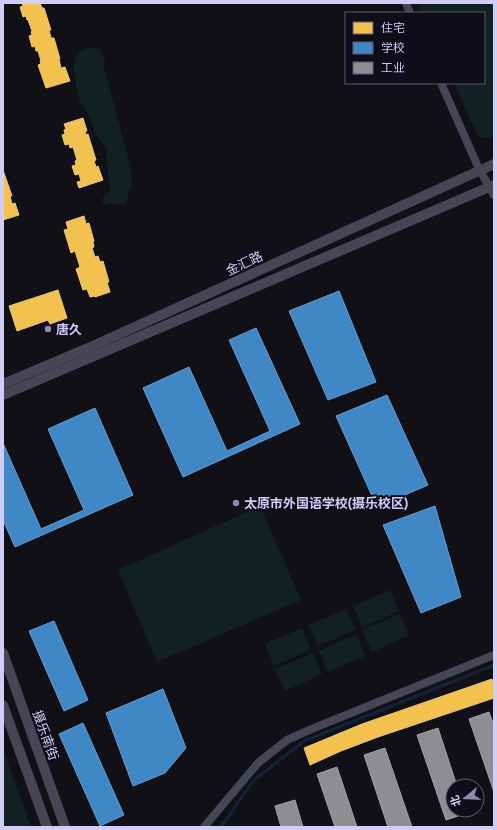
<svg xmlns="http://www.w3.org/2000/svg" width="497" height="830" font-family="'Varela Round','Noto Sans SC',sans-serif">
  <style>
    .green { fill: #112121 }
    .homes { fill: #f2c14e; stroke: #e8c581 }
    .schools { fill: #3f88c5; stroke: #6a9dd4 }
    .industry { fill: #8d8d92; stroke: #a1a0b1 }
    .lines { fill: none; stroke-linecap: round; stroke-linejoin: round }
    .stream { stroke: #13243a; stroke-width: 3 }
    .minor { stroke: #474657; stroke-width: 8 }
    .tertiary { stroke: #474657; stroke-width: 10 }
    .poi-dot { fill: #8d8ba9; stroke: #0f0d1a; stroke-width: 1.5 }
    .labels { text-anchor: middle; stroke-width: 4; stroke-linejoin: round; paint-order: stroke }
    .street-label { font-size: 13px; fill: #d0cdf8; stroke: #0f0d1a }
    .poi-label { font-size: 13px; font-weight: bold; fill: #d0cdf8; stroke: #0f0d1a; text-anchor: start }
  </style>
  <rect width="100%" height="100%" fill="#111017"/>
  <g class="green">
    <polygon points="418,3 494,3 494,136 489,138 478,136 454,83 484,83 484,13 422,13"/>
    <path d="M92,47l9,3 4,8 -1,9 27,101 1,19 -4,4 1,4 -3,9 -9,1 -7,-2 -6,2 -2,-6 8,-7c0,-15 -6,-28 -3,-44l-10,-12 -12,-29 -5,-4c-2,-11 -10,-37 -4,-47 3,-6 10,-7 16,-9z"/>
    <polygon points="260,506 301,600 157,662 118,570"/>
    <polygon points="390,590 399,611 362,628 353,606"/>
    <polygon points="346,609 356,630 318,646 309,625"/>
    <polygon points="400,614 409,635 372,652 362,630"/>
    <polygon points="302,628 311,649 274,666 265,644"/>
    <polygon points="356,634 365,656 328,672 319,651"/>
    <polygon points="313,653 322,674 285,691 275,669"/>
    <polygon points="3,748 31,827 3,827"/>
  </g>
  <g class="homes">
    <polygon points="22,3 40,3 42,8 44,8 51,30 49,30 51,38 54,38 60,59 59,59 61,68 65,67 70,81 46,88 38,65 41,64 40,61 41,61 38,51 36,51 35,46 32,47 29,36 32,35 31,32 32,31 28,20 27,20 26,16 23,17 20,7 23,6"/>
    <polygon points="83,118 87,131 85,131 86,135 88,134 96,160 94,161 96,167 98,166 103,180 79,188 77,182 81,181 79,174 75,175 72,166 76,165 75,161 77,160 73,147 70,148 69,144 65,145 62,135 65,134 64,130 66,129 64,124"/>
    <polygon points="3,170 12,196 10,196 12,204 15,203 19,215 3,220"/>
    <polygon points="84,216 86,224 89,223 94,241 93,242 94,247 92,248 95,257 98,256 100,262 103,261 109,282 107,282 110,292 95,297 95,296 90,297 87,289 83,290 76,269 80,267 75,251 71,253 64,230 68,229 66,222"/>
    <polygon points="58,290 67,318 50,324 48,320 17,331 9,306"/>
    <polygon points="492,679 494,685 494,698 378,737 341,751 310,765 304,748 362,724"/>
  </g>
  <g class="schools">
    <polygon points="339,291 376,382 328,400 289,311"/>
    <polygon points="256,328 300,424 183,477 143,388 189,367 227,451 270,431 229,340"/>
    <polygon points="387,395 428,485 377,507 336,416"/>
    <polygon points="95,408 133,495 15,547 3,520 3,443 41,529 84,510 48,429"/>
    <polygon points="435,506 461,597 421,613 383,525"/>
    <polygon points="54,621 88,700 64,711 29,631"/>
    <polygon points="163,689 186,748 165,773 133,786 106,713"/>
    <polygon points="83,723 124,815 100,826 59,734"/>
  </g>
  <g class="industry">
    <polygon points="489,712 494,726 494,792 469,719"/>
    <polygon points="438,728 457,786 453,786 453,810 466,810 467,813 446,820 417,735"/>
    <polygon points="385,748 412,827 388,827 364,755"/>
    <polygon points="337,767 357,827 335,827 317,774"/>
    <polygon points="295,800 303,827 281,827 275,806"/>
  </g>
  <g class="lines">
    <polyline class="stream" points="221,827 253,781 304,741 494,665"/>
    <g class="minor">
      <polyline points="406,3 410,13"/>
      <polyline points="441,83 479,169 494,195"/>
      <polyline points="204,827 258,763 287,740 314,728 494,655"/>
    </g>
    <g class="tertiary">
      <polyline points="3,384 95,345 494,164"/>
      <polyline points="3,395 494,185"/>
      <polyline points="3,653 65,827"/>
      <polyline points="3,705 47,827"/>
    </g>
  </g>
  <g class="poi-dot">
    <circle cx="48" cy="329" r="4"/>
    <circle cx="236" cy="503" r="4"/>
  </g>
  <g class="labels">
    <g class="street-label">
      <text transform="translate(244 263) rotate(-25)" y="5">金汇路</text>
      <text transform="translate(46 735) rotate(70)" y="5">摄乐南街</text>
    </g>
    <g class="poi-label">
      <text x="56" y="334">唐久</text>
      <text x="244" y="508">太原市外国语学校(摄乐校区)</text>
    </g>
  </g>
  <rect width="497" height="830" fill="none" stroke="#d0cdf8" stroke-width="8"/>
  <rect x="345" y="12" width="140" height="72" fill="#0f0d1a" stroke="#5c5a73"/>
  <rect x="353" y="22" width="20" height="12" fill="#f2c14e" stroke="#5c5a73"/>
  <text x="381" y="32" font-size="12" fill="#d0cdf8">住宅</text>
  <rect x="353" y="42" width="20" height="12" fill="#3f88c5" stroke="#5c5a73"/>
  <text x="381" y="52" font-size="12" fill="#d0cdf8">学校</text>
  <rect x="353" y="62" width="20" height="12" fill="#8d8d92" stroke="#5c5a73"/>
  <text x="381" y="72" font-size="12" fill="#d0cdf8">工业</text>
  <g transform="translate(465 798) rotate(252)"><circle r="19" fill="#0f0d1a" stroke="#5c5a73"/>
  <path d="M0-3L7 15L0 10L-7 15Z" fill="#8d8ba9"/>
  <text y="-6" font-size="11" font-weight="bold" text-anchor="middle" fill="#d0cdf8">北</text>
  </g>
</svg>
